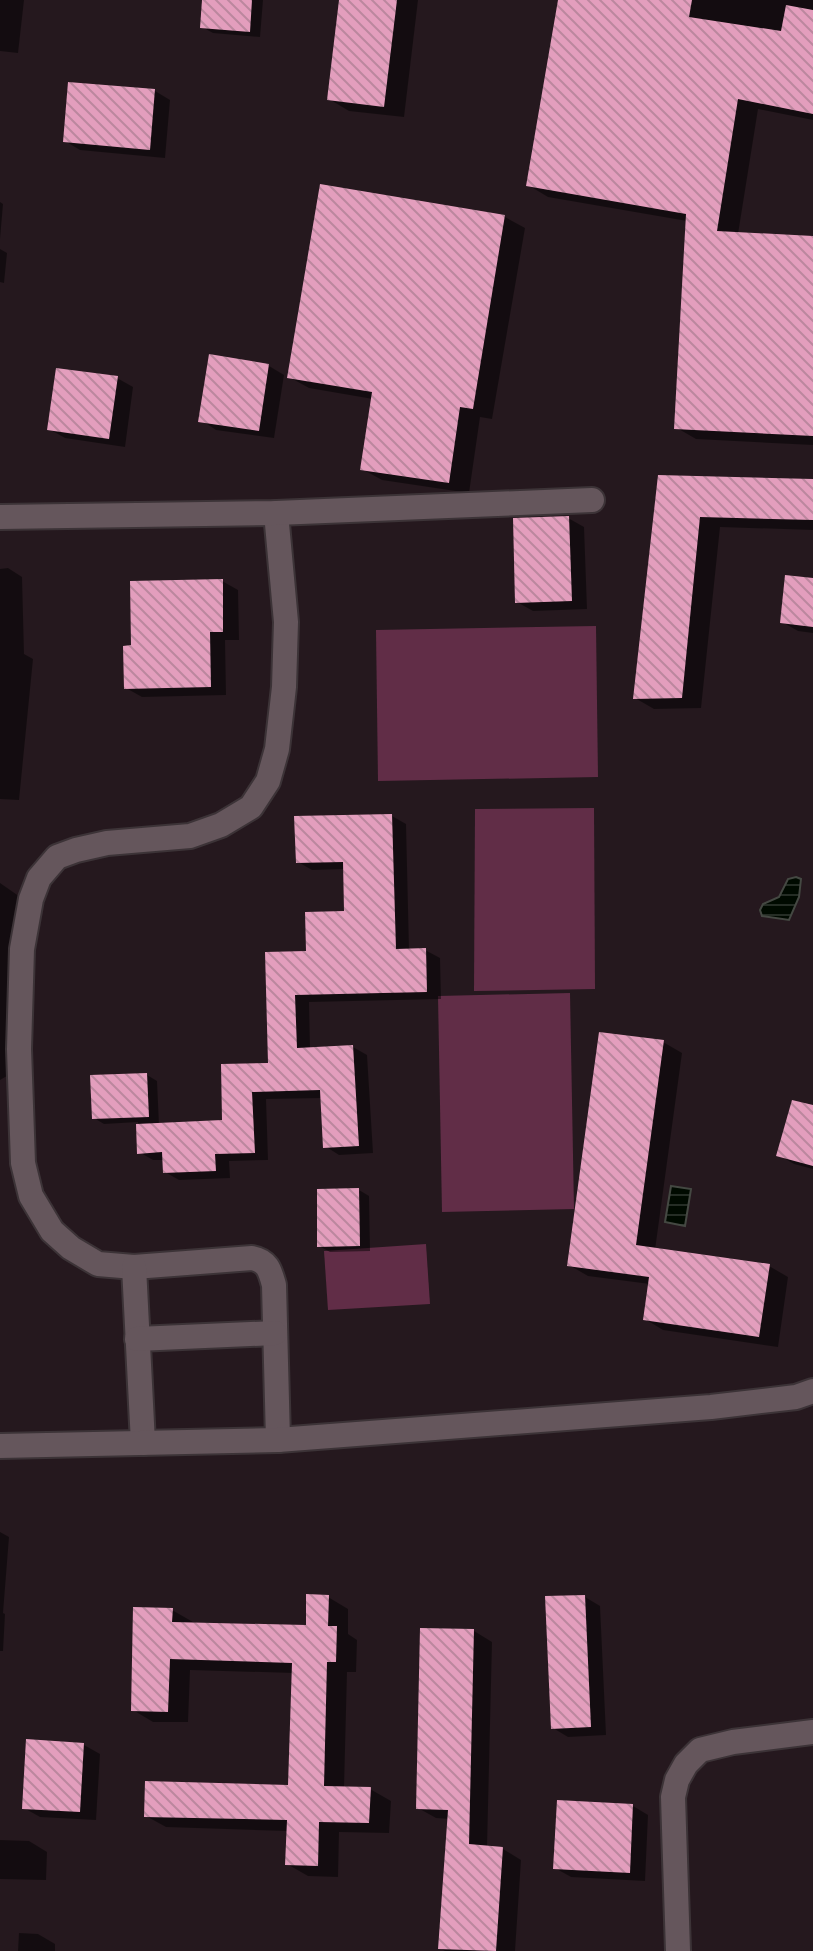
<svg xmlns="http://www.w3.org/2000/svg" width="813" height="1951" font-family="Lato,sans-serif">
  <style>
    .grass { fill: #612d47 }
    .water { fill: url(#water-rules); stroke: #444842; stroke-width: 2 }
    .shadow { fill: #0007 }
    .building { fill: url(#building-back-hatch) }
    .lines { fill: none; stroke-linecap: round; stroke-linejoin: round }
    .minor-casing { stroke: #3c3337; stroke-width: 28 }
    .minor { stroke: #65565c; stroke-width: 24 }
  </style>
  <defs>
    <pattern id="water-rules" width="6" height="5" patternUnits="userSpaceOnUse" patternTransform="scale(2)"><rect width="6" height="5" fill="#000a00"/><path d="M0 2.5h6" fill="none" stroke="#252d25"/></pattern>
    <pattern id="building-back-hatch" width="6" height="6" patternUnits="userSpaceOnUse" patternTransform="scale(2)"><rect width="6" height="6" fill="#e39ebd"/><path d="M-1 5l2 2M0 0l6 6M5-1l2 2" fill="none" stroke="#bb879e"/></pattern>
  </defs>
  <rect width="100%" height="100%" fill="#25181e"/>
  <g class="grass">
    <polygon points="596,626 598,777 378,781 376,630"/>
    <polygon points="594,808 595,989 474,991 475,809"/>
    <polygon points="570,993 574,1209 442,1212 438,996"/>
    <polygon points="426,1244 430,1304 328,1310 324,1251"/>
  </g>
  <g class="water">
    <polygon points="796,877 801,879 799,897 789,920 762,916 760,910 763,904 779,897 788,879"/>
    <polygon points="671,1186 691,1189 685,1226 665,1222"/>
  </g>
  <g class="shadow">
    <polygon points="0,0 24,0 18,53 0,51"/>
    <polygon points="204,0 263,0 260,37 213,33 202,27"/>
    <polygon points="341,0 418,0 404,117 349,111 329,99"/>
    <polygon points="560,0 813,0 813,120 758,109 738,234 813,238 813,445 696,439 677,428 687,221 548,197 528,185"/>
    <polygon points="155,91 170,100 165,158 80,150 65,141"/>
    <polygon points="322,186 505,217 525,228 492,419 480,417 469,493 382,480 362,469 373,399 309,388 289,377"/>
    <polygon points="0,202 3,204 0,239"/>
    <polygon points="0,249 7,253 4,283 0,282"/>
    <polygon points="269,366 284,375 274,438 216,430 201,420"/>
    <polygon points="117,378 133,387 125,447 65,438 49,429"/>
    <polygon points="659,477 813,481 813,530 720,527 701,708 654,709 635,698"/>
    <polygon points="568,518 584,527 587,609 533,611 517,602"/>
    <polygon points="8,568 22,577 24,654 33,659 19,800 0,799 0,569"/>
    <polygon points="813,580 813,633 798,631 782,622"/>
    <polygon points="222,581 238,590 239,640 225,640 226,695 142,697 126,688 133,647"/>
    <polygon points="392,816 406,824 409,950 425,950 440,958 441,999 309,1002 310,1049 353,1047 367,1055 373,1153 339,1155 325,1146 322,1098 266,1099 268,1160 229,1161 230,1178 179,1180 165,1172 164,1160 153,1160 139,1152 138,1122 104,1124 94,1118 147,1075 157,1081 159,1125 224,1122 270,1065 308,953 346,913 345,869 312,870 298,862"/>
    <polygon points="0,883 36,908 35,913 9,956 21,964 19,1002 8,1008 25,1040 24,1066 0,1080"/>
    <polygon points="663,1042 682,1053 655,1250 769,1266 788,1277 778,1347 663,1330 645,1319 650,1284 588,1276 569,1265"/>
    <polygon points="813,1108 813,1169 794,1164 779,1155"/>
    <polygon points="359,1190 369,1196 370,1251 330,1252 319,1246"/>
    <polygon points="0,1532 9,1537 3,1613 5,1614 3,1651 0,1651"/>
    <polygon points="328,1597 348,1609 348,1634 357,1640 356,1672 347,1672 344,1788 370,1789 391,1801 389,1833 339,1832 338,1877 308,1876 287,1864 288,1831 166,1827 146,1816 290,1787 294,1673 190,1670 188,1722 153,1722 133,1710 172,1610 193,1622 193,1624 308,1628"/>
    <polygon points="585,1597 600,1606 606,1735 568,1737 553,1728"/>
    <polygon points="474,1631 492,1642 487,1848 503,1849 521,1860 515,1951 445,1951 440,1948 450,1819 436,1818 418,1808"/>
    <polygon points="84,1745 100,1754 96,1820 40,1817 24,1808"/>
    <polygon points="633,1806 648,1815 645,1881 571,1877 555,1868"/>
    <polygon points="0,1840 29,1841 47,1852 46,1880 0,1879"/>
    <polygon points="19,1933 38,1934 55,1944 55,1951 18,1951"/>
  </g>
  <g class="building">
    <polygon points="202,0 252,0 250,32 200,28"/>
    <polygon points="339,0 397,0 384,107 327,100"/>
    <polygon points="558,0 692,0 689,17 781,31 786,5 813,10 813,114 738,99 717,231 813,236 813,436 674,429 686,214 526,186"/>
    <polygon points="68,82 155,89 150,150 63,142"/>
    <polygon points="320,184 505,215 473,409 460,407 449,483 360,470 372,392 287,378"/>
    <polygon points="209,354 269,364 259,431 198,422"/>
    <polygon points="56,368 118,376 109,439 47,430"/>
    <polygon points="658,475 813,479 813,520 700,517 682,698 633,699"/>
    <polygon points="569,516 572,601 515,603 513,518"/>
    <polygon points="785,575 813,578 813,627 780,623"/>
    <polygon points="223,579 223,632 210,632 211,687 124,689 123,646 131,645 130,581"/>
    <polygon points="392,814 396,949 426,948 427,992 295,995 297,1048 353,1045 359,1146 323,1148 320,1090 252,1092 255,1153 215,1154 216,1171 163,1173 162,1152 137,1154 136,1124 222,1120 221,1064 268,1063 265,952 306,951 305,912 344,911 343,862 296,863 294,816"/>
    <polygon points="599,1032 664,1040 636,1245 770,1264 759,1337 643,1320 649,1277 567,1266"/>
    <polygon points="147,1073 149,1117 92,1119 90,1075"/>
    <polygon points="792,1100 813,1105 813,1166 776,1156"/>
    <polygon points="359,1188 360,1246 317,1247 317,1189"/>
    <polygon points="306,1594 329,1595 328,1626 337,1626 336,1662 327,1662 324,1786 371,1787 369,1823 319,1822 318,1866 285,1865 287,1820 144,1817 145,1781 288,1785 292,1663 170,1659 168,1712 131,1711 133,1607 173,1608 172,1622 306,1625"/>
    <polygon points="585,1595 591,1727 551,1729 545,1596"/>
    <polygon points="420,1628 474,1629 469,1844 503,1847 496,1951 438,1949 448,1810 416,1809"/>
    <polygon points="26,1739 84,1743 80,1812 22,1809"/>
    <polygon points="557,1800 633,1804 630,1873 553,1869"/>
  </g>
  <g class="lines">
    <g class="minor-casing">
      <g id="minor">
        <path d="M276,513l10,109 -2,65 -7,62 -9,32 -17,26 -30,18 -31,11 -83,7 -31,7 -19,7 -18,21 -8,21 -9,50 -3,100 4,114 8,33 21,35 19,17 27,16 36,3 118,-9c16,3 18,13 22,27l4,155"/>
        <polyline points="0,517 276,513 592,500"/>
        <polyline points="134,1267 143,1443"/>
        <polyline points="137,1339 275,1333"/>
        <polyline points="0,1446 278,1440 711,1407 796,1397 813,1391"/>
        <polyline points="678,1951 673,1797 677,1780 686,1764 700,1750 733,1742 813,1732"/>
      </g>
    </g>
    <use href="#minor" class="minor"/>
  </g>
</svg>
